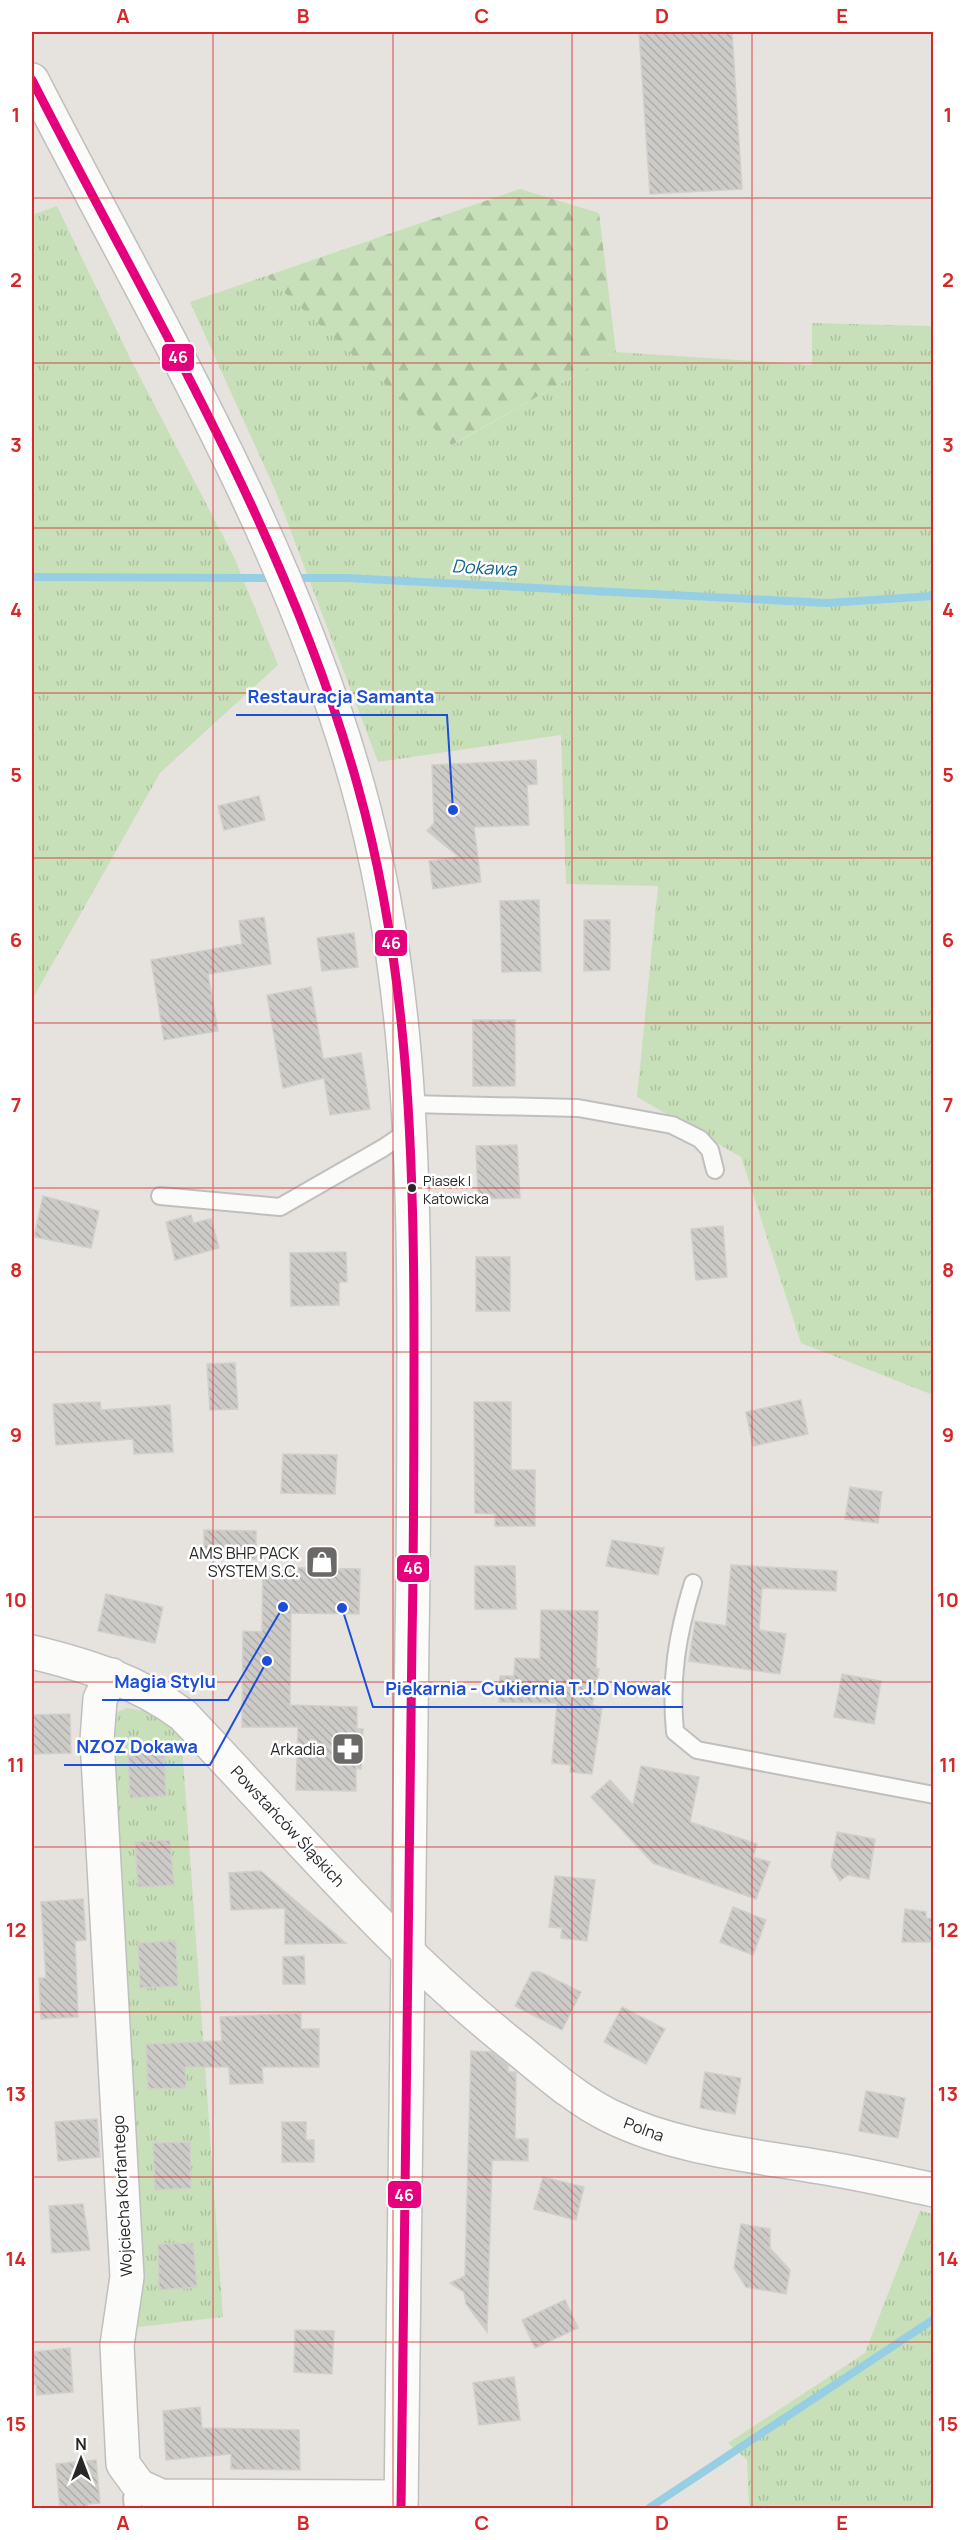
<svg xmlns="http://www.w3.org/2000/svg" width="965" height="2540" font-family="Manrope,sans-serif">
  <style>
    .grass { fill: url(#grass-tufts) }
    .forest { fill: url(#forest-firs) }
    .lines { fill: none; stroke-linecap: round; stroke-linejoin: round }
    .stream { stroke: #96cfe4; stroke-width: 8 }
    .building { fill: url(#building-back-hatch); stroke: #d1cfca; stroke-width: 1.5 }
    .lane-casing { stroke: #c0bfbf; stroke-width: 20 }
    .street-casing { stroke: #c0bfbf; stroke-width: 36 }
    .secondary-casing { stroke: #c0bfbf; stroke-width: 36 }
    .lane { stroke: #fbfbfa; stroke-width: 16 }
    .street { stroke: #fbfbfa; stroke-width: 33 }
    .secondary { stroke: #fbfbfa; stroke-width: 33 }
    .bus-1-casing { stroke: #fff; stroke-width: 14 }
    .bus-1 { stroke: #e5007d; stroke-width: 9 }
    .grid { fill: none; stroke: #d62828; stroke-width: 1.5; stroke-opacity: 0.55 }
    .bus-dot { fill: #282828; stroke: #fff; stroke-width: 2 }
    .labels { text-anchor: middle; stroke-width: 5; stroke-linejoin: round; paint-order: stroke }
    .bus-label { font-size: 14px; fill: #282828; stroke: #fff; text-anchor: start }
    .poi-label { font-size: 16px; fill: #282828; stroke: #fff; text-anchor: end }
    .street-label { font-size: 16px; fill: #282828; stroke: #fff }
    .water-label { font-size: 18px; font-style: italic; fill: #156490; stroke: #fff }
    .leader { fill: none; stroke: #1d4ed8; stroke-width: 2 }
    .callout-dot { fill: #1d4ed8; stroke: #fff; stroke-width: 2 }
    .callout-label { font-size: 18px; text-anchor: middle; font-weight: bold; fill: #1d4ed8; stroke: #fff; stroke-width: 5; stroke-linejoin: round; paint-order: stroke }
    .line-badge { stroke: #fff; stroke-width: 2 }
    .badge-label { font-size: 16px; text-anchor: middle; font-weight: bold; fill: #fff }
    .neatline { fill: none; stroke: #d62828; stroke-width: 2 }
    .grid-label { font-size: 20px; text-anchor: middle; font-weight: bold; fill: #d62828 }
  </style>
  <defs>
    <pattern id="grass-tufts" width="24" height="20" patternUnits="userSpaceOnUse" patternTransform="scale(1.5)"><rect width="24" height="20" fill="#c8e0b9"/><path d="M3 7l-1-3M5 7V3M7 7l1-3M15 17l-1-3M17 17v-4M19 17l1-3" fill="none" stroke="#acc09f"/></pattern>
    <pattern id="forest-firs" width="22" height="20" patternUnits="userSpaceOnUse" patternTransform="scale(1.5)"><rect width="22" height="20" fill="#c8e0b9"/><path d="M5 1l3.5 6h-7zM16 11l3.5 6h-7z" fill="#acc09f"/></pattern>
    <pattern id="building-back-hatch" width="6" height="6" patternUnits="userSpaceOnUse" patternTransform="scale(1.5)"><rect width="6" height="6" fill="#cdcbc8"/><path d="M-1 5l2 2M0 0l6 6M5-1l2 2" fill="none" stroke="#b0aeac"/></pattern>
  </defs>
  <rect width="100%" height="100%" fill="#e6e3de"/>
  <g class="grass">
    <polygon points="57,206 131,360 234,557 278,665 160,773 32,1000 32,215"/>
    <polygon points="266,276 453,445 616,352 812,365 812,323 933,326 933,1395 801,1343 741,1157 637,1097 658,886 566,884 561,735 378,762 276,492 190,302"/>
    <polygon points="127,1708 151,1712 181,1731 223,2317 122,2329 110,1715"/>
    <polygon points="920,2211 934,2214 933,2508 749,2508 747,2460 728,2443 865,2353"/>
  </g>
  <polygon class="forest" points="520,189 599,213 616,352 452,445 266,276"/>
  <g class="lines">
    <g class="stream">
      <polyline points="32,577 274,578"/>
      <polyline points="290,578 346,578 827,603 934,596"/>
      <polyline points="649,2508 934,2319"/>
    </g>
  </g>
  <g class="building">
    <polygon points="639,32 732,32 742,189 650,194"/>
    <polygon points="536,760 537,784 527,785 529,825 474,827 481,882 433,889 429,861 459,857 427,831 434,823 432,765"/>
    <polygon points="259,796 265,820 224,830 218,806"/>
    <polygon points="539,900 541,971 502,972 500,901"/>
    <polygon points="264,917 271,964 208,974 218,1031 164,1040 151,960 242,944 239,921"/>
    <polygon points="584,920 610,920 610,970 584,971"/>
    <polygon points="354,933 358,967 322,971 317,938"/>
    <polygon points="311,987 323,1059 361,1053 370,1109 330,1115 324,1078 283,1088 267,995"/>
    <rect x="473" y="1020" width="42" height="66"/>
    <polygon points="517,1145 520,1198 478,1199 476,1146"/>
    <polygon points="43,1196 99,1211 91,1248 34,1237"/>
    <polygon points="191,1215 193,1223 211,1219 219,1248 175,1260 166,1222"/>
    <polygon points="723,1226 727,1277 696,1280 691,1229"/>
    <polygon points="346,1252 347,1282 339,1282 339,1305 291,1306 290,1253"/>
    <rect x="476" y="1257" width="34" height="54"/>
    <polygon points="235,1363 238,1409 210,1410 207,1364"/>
    <polygon points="801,1400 808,1434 753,1446 746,1412"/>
    <polygon points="100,1402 101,1410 170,1405 173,1452 134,1454 133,1439 56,1445 53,1404"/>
    <polygon points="474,1402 511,1402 511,1470 535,1470 535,1526 495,1526 495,1514 475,1513"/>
    <polygon points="283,1454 337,1455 335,1494 281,1493"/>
    <polygon points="850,1487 882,1492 878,1523 845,1519"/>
    <polygon points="204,1530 256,1531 256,1559 204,1559"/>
    <polygon points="612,1540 664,1548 658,1575 606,1566"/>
    <polygon points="731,1565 837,1571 836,1591 762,1588 759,1630 786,1634 780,1674 689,1661 695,1621 726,1626"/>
    <polygon points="475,1566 515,1566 516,1609 475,1609"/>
    <polygon points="263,1567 360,1569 359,1614 291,1613 290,1705 357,1707 357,1729 363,1729 361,1769 356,1768 356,1791 296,1790 298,1727 242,1727 243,1631 262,1632"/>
    <polygon points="106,1594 163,1607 155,1643 98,1631"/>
    <polygon points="541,1610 598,1611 596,1669 599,1669 592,1705 602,1708 592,1774 570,1772 571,1765 552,1763 557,1703 499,1702 500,1676 514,1676 515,1658 540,1659"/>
    <polygon points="842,1674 881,1681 874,1724 834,1717"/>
    <polygon points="70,1714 71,1753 32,1754 32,1715"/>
    <polygon points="164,1750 166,1796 130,1798 128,1752"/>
    <polygon points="641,1766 699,1777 690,1822 757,1844 753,1857 770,1862 756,1899 653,1863 591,1797 610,1780 633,1805"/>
    <polygon points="837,1832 875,1839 869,1879 848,1875 840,1881 831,1866"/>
    <polygon points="170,1840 174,1885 138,1887 135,1842"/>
    <polygon points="261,1871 284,1891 346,1943 285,1944 285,1908 231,1910 229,1873"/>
    <polygon points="555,1876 595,1880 587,1941 561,1938 562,1928 549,1927"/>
    <polygon points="83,1899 86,1940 75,1941 78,2017 41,2019 39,1978 46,1978 41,1902"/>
    <polygon points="733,1907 766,1920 753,1955 720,1942"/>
    <polygon points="905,1909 926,1912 926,1918 933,1919 933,1942 902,1942"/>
    <polygon points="176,1941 178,1986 140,1988 138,1943"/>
    <polygon points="304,1956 305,1984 283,1984 283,1957"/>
    <polygon points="532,1972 540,1972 581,1992 562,2030 515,2006"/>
    <polygon points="622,2007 665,2029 646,2064 604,2042"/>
    <polygon points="301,2013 301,2029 319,2029 319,2067 262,2067 263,2083 230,2084 229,2067 185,2067 186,2088 148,2089 146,2044 222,2041 220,2017"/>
    <polygon points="471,2051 492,2052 508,2065 508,2072 516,2072 515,2139 528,2139 528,2161 492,2160 487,2332 466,2304 464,2292 450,2283 465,2276"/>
    <polygon points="705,2072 741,2078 735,2114 700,2108"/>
    <polygon points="866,2091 905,2098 898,2138 859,2131"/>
    <polygon points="97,2119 100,2157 58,2161 55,2122"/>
    <polygon points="282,2122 306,2122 306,2140 314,2140 314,2162 282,2162"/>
    <polygon points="190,2142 191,2188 155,2190 153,2143"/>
    <polygon points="543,2177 584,2187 576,2220 534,2209"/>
    <polygon points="83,2204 90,2250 52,2253 49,2206"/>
    <polygon points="741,2224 770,2229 770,2248 790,2270 786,2294 746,2287 734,2268"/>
    <polygon points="193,2243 197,2287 159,2290 158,2244"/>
    <polygon points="565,2300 578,2328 535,2348 522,2320"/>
    <polygon points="295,2330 334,2331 332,2374 294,2372"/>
    <polygon points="70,2348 73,2392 37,2395 36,2384 32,2385 33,2352"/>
    <polygon points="514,2377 520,2420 479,2425 473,2383"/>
    <polygon points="200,2407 202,2428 299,2430 300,2470 231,2469 231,2454 166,2460 163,2411"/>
    <polygon points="96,2460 100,2503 88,2504 87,2508 60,2508 56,2464"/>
  </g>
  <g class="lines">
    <g class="lane-casing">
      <g id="lane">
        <polyline points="409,1104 578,1108 672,1125 700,1139 710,1150 715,1170"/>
        <polyline points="160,1196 280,1207 383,1148 411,1129"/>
        <path d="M693,1583c-16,52 -23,95 -18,149l22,18 237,45"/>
        <polyline points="133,2508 132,2498 139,2486"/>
      </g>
    </g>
    <g class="street-casing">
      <g id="street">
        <path d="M32,1652c54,13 105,29 151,63 109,114 212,238 337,336 28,23 57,49 90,65 65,32 140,39 210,51 38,6 76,15 114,23"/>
        <polyline points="112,1675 100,1699 97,1740 127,2277 117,2345 123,2464 139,2486 161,2496 401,2497"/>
      </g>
    </g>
    <g class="secondary-casing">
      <path id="secondary" d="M32,80c118,231 256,455 326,707 50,179 56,365 56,550 0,101 0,201 -2,302 -5,290 -8,580 -11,869"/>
    </g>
    <use href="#lane" class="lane"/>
    <use href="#street" class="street"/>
    <use href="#secondary" class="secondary"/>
    <g class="bus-1-casing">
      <path id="bus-1" d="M32,80c118,231 256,455 326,707 50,179 56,365 56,550 0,101 0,201 -2,302 -5,290 -8,580 -11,869"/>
    </g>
    <use href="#bus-1" class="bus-1"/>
  </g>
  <path class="grid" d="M213,32v2476M393,32v2476M572,32v2476M752,32v2476M32,198h902M32,363h902M32,528h902M32,693h902M32,858h902M32,1023h902M32,1188h902M32,1352h902M32,1517h902M32,1682h902M32,1847h902M32,2012h902M32,2177h902M32,2342h902"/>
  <defs>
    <g id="shop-square" transform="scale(1.725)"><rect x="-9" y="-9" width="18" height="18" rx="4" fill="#6a6968" stroke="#fff"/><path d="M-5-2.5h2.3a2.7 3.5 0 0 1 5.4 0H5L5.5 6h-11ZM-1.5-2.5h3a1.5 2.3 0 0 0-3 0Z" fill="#fff"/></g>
    <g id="pharmacy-square" transform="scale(1.725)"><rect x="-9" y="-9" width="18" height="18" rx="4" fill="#6a6968" stroke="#fff"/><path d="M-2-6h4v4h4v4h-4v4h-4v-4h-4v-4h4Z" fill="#fff"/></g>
  </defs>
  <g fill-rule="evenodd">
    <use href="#shop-square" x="322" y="1562"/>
    <use href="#pharmacy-square" x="348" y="1749"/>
  </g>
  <circle class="bus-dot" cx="412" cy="1188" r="5"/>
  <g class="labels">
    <g class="bus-label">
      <text x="423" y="1186">Piasek I<tspan x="423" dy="18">Katowicka</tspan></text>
    </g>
    <g class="poi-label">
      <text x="299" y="1559">AMS BHP PACK<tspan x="299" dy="18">SYSTEM S.C.</tspan></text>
      <text x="325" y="1755">Arkadia</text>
    </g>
    <g class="street-label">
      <text transform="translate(288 1826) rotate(47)" y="6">Powstańców Śląskich</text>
      <text transform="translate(644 2129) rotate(20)" y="6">Polna</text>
      <text transform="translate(122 2196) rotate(-93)" y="6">Wojciecha Korfantego</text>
    </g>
    <g class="water-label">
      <text transform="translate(484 568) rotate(3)" y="6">Dokawa</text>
    </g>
  </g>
  <path class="leader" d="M453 810L447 715H236M283 1607L228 1700H102M342 1608L373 1707H683M267 1661L210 1765H64"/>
  <g class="callout-dot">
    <circle cx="453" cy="810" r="6"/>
    <circle cx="283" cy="1607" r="6"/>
    <circle cx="342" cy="1608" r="6"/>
    <circle cx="267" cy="1661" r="6"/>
  </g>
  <g class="callout-label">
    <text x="341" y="703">Restauracja Samanta</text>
    <text x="165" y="1688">Magia Stylu</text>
    <text x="528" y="1695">Piekarnia - Cukiernia T.J.D Nowak</text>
    <text x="137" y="1753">NZOZ Dokawa</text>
  </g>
  <g class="line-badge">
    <rect x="161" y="343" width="34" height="29" rx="6" fill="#e5007d"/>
    <rect x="374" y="929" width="34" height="28" rx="6" fill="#e5007d"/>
    <rect x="396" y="1554" width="34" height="29" rx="6" fill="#e5007d"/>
    <rect x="387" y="2180" width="35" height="29" rx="6" fill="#e5007d"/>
  </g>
  <g class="badge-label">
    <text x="178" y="363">46</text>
    <text x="391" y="949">46</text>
    <text x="413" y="1574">46</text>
    <text x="404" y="2201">46</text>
  </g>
  <rect width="965" height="2540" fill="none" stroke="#ffffff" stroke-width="66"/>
  <g transform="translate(81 2459)" stroke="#ffffff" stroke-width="4.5" paint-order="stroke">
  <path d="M0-4.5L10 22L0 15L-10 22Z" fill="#282828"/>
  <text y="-9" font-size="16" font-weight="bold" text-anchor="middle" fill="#282828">N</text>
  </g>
  <rect x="33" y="33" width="899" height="2474" class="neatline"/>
  <g class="grid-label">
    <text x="123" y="23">A</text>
    <text x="303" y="23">B</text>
    <text x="482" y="23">C</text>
    <text x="662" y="23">D</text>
    <text x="842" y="23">E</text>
    <text x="16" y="122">1</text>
    <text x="948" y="122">1</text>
    <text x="16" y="287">2</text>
    <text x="948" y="287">2</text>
    <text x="16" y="452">3</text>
    <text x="948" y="452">3</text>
    <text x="16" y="617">4</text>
    <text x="948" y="617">4</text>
    <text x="16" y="782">5</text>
    <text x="948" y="782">5</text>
    <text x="16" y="947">6</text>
    <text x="948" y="947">6</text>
    <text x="16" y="1112">7</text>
    <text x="948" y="1112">7</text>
    <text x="16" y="1277">8</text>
    <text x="948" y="1277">8</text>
    <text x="16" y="1442">9</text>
    <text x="948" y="1442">9</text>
    <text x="16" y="1607">10</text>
    <text x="948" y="1607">10</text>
    <text x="16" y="1772">11</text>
    <text x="948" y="1772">11</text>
    <text x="16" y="1937">12</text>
    <text x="948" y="1937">12</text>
    <text x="16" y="2101">13</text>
    <text x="948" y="2101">13</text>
    <text x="16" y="2266">14</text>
    <text x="948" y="2266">14</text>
    <text x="16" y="2431">15</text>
    <text x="948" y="2431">15</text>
    <text x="123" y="2530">A</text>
    <text x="303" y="2530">B</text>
    <text x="482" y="2530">C</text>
    <text x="662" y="2530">D</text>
    <text x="842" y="2530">E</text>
  </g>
</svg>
